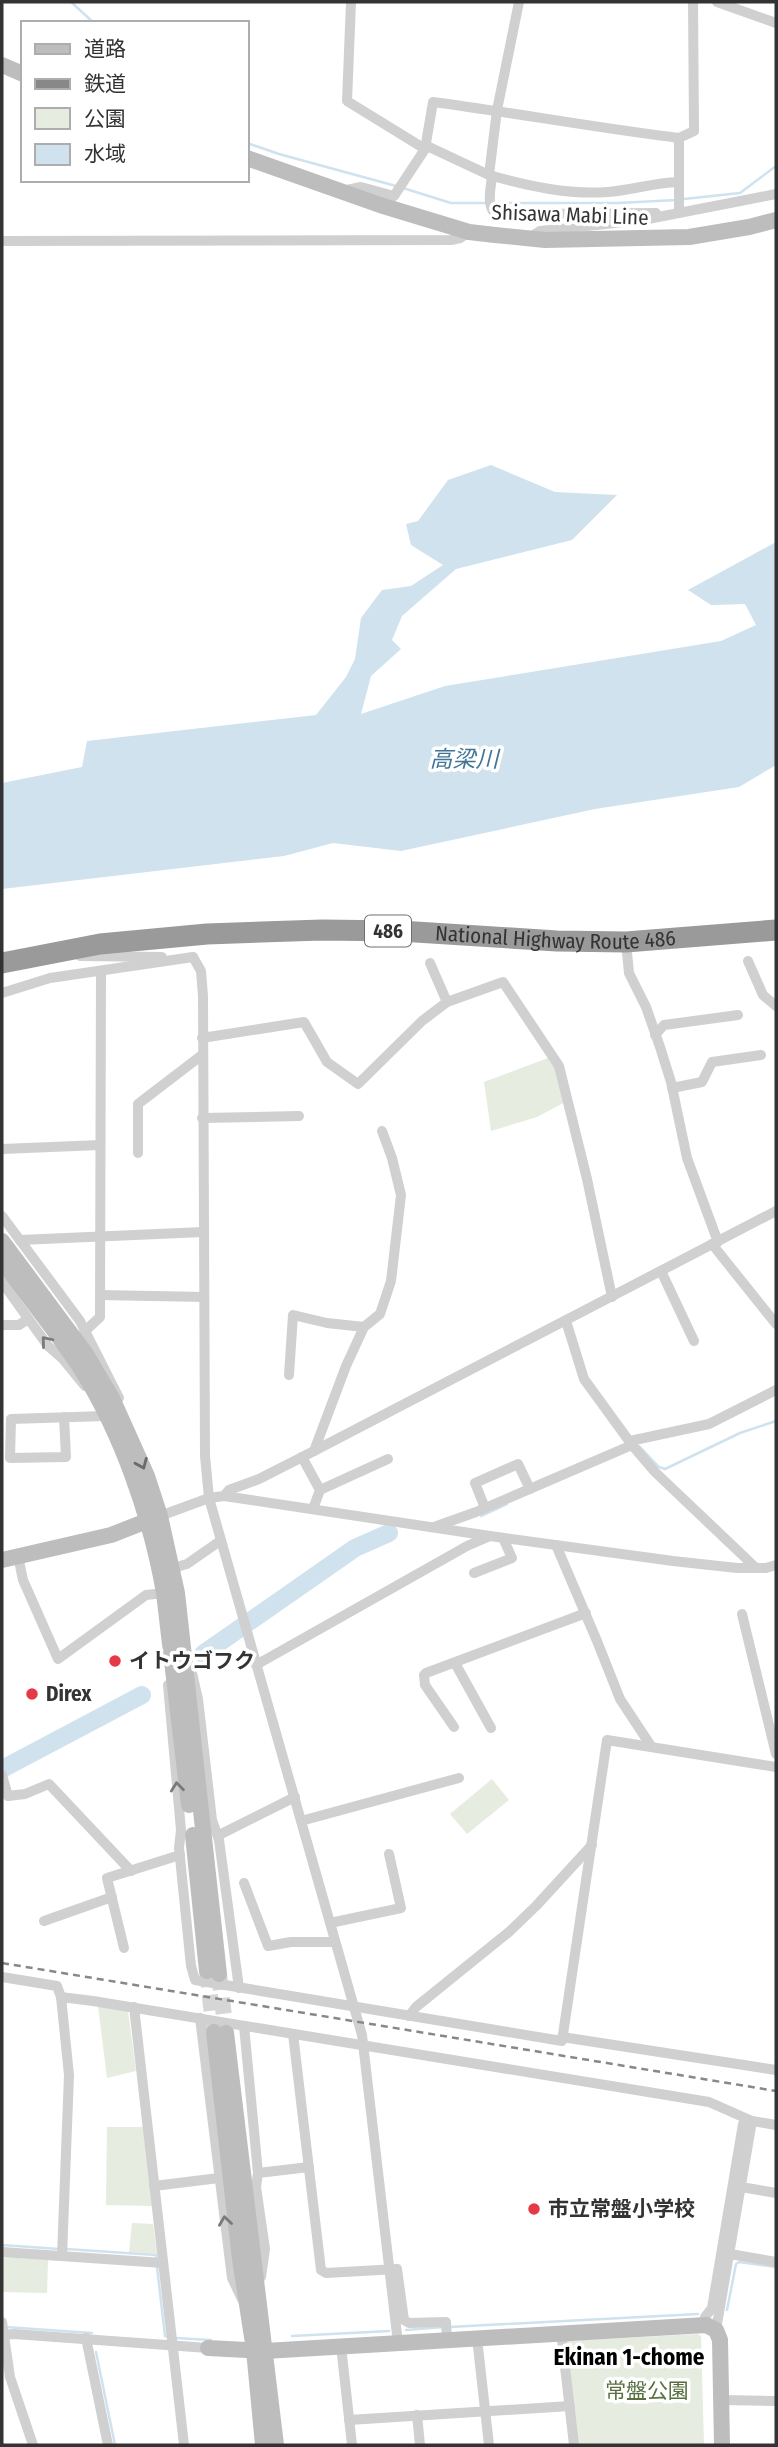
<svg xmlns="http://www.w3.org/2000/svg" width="778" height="2447" font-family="'Fira Sans Condensed','Noto Sans JP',sans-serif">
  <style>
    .green { fill: #e6ecdf }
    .water { fill: #cfe2ee }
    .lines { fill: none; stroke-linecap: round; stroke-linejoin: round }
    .stream { stroke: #cfe2ee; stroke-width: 2.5 }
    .river { stroke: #cfe2ee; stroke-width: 18 }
    .secondary-tunnel { stroke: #d6d6d6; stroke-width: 16; stroke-dasharray: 16 8; stroke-linecap: butt }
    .street { stroke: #d0d0d0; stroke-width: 10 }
    .secondary { stroke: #bdbdbd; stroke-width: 16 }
    .highway { stroke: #9a9a9a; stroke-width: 21 }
    .rail { stroke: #888; stroke-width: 2.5; stroke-dasharray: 7 5; stroke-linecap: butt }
    .oneway { stroke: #7a7a7a }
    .oneway2 { stroke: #6a6a6a }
    .poi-dot { fill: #e63946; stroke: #fff; stroke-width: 2.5 }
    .labels { text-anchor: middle; stroke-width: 7; stroke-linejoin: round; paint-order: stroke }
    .shield { fill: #fff; stroke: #707070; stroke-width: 2 }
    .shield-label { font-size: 19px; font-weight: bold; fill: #333 }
    .street-label { font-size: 21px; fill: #333; stroke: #fff }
    .poi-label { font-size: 21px; font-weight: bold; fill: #333; stroke: #fff; text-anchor: start }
    .park-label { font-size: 21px; fill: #56703f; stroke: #fff }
    .water-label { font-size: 23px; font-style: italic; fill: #3f7597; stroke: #fff }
    .neighbourhood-label { font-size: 23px; font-weight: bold; fill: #000; stroke: #fff }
  </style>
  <rect width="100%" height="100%" fill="#fff"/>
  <g class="green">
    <polygon points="548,1058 556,1068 567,1101 537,1117 491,1131 484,1082"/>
    <polygon points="492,1779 509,1800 467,1834 450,1814"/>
    <polygon points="98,2006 128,2011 136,2071 107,2078"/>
    <polygon points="107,2127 143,2127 152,2206 106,2205"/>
    <polygon points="132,2223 153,2224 157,2254 129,2252"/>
    <polygon points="2,2257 48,2260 47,2293 3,2292"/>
    <polygon points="698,2334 701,2336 704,2445 578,2445 567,2341"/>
  </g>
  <polygon class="water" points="491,465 555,492 617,495 572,540 456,569 402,616 392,640 401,649 371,676 361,714 445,686 721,641 756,625 745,604 711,605 688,590 776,542 776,765 739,787 595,809 401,851 333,843 284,856 2,889 2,783 82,767 87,741 316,715 346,677 355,659 361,618 382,590 411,586 443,565 411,545 406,524 418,521 448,480"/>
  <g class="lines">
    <g class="stream">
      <polyline points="71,2 94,23"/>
      <polyline points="247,143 279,154 396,186"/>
      <polyline points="403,188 451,203 488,203"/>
      <polyline points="684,199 740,193 776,166"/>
      <polyline points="495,203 618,203 677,200"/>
      <polyline points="639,1446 659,1467 665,1469 740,1433 776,1421"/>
      <polyline points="481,1516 507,1504"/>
      <polyline points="2,2245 59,2249"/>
      <polyline points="66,2249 156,2255 156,2260"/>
      <polyline points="157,2267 165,2336 169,2337"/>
      <polyline points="727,2310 736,2264 739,2262 776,2267"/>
      <polyline points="5,2327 92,2333"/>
      <polyline points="450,2327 698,2314"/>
      <polyline points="406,2330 444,2327"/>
      <polyline points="292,2336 389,2331"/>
      <polyline points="176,2338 211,2340"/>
      <polyline points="96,2352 115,2445"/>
    </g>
    <g class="river">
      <polyline points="203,1654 355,1548 389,1533"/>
      <polyline points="2,1769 142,1695"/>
    </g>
    <g class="secondary-tunnel">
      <polyline points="207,1971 214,2032"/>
      <polyline points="219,1974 226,2033"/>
    </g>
    <g class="street">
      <path d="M519,2l-22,108 -8,65c39,11 79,20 119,17 24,-2 45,-9 70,-10"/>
      <polyline points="717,2 776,23"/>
      <polyline points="427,146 489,175"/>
      <path d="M425,149l8,-47c83,11 164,26 246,36"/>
      <path d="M492,176c-1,11 -5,26 1,35l39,3 124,-1"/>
      <polyline points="342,191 361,187 394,196 425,149 347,101 351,2"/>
      <polyline points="679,213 679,138 694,131 693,2"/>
      <polyline points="529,238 540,231 643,220 776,194"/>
      <polyline points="2,241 451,240 460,238 469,232"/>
      <polyline points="626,942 629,973 646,1007 660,1047 671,1082 687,1158 718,1242"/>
      <polyline points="80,956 162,957"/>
      <polyline points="193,957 201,971 203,996 205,1456 209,1498 362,2035 398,2343"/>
      <polyline points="748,961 763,995 776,1006"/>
      <polyline points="430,963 447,1002"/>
      <polyline points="2,993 50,978 193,957"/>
      <polyline points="655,1035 664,1025 738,1015"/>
      <polyline points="202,1038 304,1022 327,1062 358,1084 422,1021 447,1002 503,982 559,1066 587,1179 612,1297"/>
      <polyline points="672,1088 702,1082 712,1062 761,1055"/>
      <polyline points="202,1118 299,1116"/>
      <polyline points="2,1149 100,1145"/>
      <polyline points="138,1153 138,1104 202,1055"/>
      <polyline points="2,1216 80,1321 119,1398"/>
      <polyline points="20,1240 203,1232"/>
      <polyline points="712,1244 776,1324"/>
      <polyline points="661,1271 694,1341"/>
      <polyline points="2,1282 48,1346 63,1359 85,1386"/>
      <polyline points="100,1295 204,1297"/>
      <polyline points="566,1321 584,1379 632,1445 655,1472 756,1568"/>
      <polyline points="2,1325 19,1325 28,1319"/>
      <polyline points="84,1332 100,1317 101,971"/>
      <polyline points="289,1375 293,1315 327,1323 364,1327"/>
      <polyline points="64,1417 66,1457 10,1458 11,1419 105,1416"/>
      <polyline points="630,1441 709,1424 776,1390"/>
      <polyline points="314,1451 346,1366 364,1327 380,1314 391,1281 401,1195 392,1158 382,1131"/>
      <polyline points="302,1457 320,1490 313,1509"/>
      <polyline points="320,1490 388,1459"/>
      <polyline points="224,1496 229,1490 259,1479 314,1451 776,1211"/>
      <polyline points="485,1508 475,1483 518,1464 530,1489"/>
      <polyline points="160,1516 209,1498 224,1496 490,1536 673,1561 737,1568 766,1568 776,1565"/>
      <polyline points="434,1527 476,1512 632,1445"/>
      <polyline points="556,1545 597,1641 620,1699 651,1746"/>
      <polyline points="18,1556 23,1580 58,1659 146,1595 164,1593"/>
      <polyline points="173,1568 187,1564 220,1541"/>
      <polyline points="474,1573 512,1558 503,1538"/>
      <polyline points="742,1614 776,1754"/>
      <polyline points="455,1663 491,1728"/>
      <polyline points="256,1665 467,1546 490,1536"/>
      <polyline points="192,1673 198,1699 212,1820 219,1840 239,1988"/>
      <polyline points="168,1685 181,1830 179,1848 191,1966 195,1980 562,2041 607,1740 776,1767"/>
      <polyline points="454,1727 425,1685 424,1675 426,1673 586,1613"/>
      <polyline points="2,1775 8,1796 25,1794 49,1784 131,1871"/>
      <polyline points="301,1821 459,1778"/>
      <polyline points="219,1835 295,1797"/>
      <polyline points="244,1883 268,1946 291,1942 334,1942"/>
      <polyline points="44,1921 112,1897"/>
      <polyline points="330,1923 401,1908 389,1854"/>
      <polyline points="124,1948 107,1878 180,1855"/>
      <polyline points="2,1977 57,1986 61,1997"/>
      <polyline points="134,2007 184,2445"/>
      <polyline points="409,2016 416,2007 509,1932 536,1906 592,1845"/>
      <polyline points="200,2018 232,2278 242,2299"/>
      <polyline points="244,2026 258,2173 256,2187 265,2249 261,2277"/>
      <polyline points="293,2034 321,2270 326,2273 397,2269 404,2320 409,2323 446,2322 447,2340"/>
      <polyline points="562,2037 776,2070"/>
      <polyline points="258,2173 309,2167"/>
      <polyline points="154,2186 219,2178"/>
      <polyline points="741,2187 776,2193"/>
      <polyline points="2,2252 163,2263"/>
      <polyline points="730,2254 776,2262"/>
      <polyline points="62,2256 69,2075 61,1997 93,2001 709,2102 752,2121 776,2125"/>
      <polyline points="705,2317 712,2308 743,2124"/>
      <polyline points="2,2322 10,2377 33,2445"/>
      <polyline points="716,2330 752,2121"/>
      <polyline points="561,2332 574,2445"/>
      <polyline points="2,2335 14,2334 208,2348"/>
      <polyline points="86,2338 108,2445"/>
      <polyline points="477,2338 489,2445"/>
      <polyline points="341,2346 352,2445"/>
      <polyline points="721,2400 776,2401"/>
      <polyline points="417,2415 420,2445"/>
      <polyline points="349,2420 570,2406"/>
    </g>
    <g class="secondary">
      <polyline points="2,65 23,74"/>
      <polyline points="247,158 380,205 469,232 495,235 545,240 689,237 749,227 776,220"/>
      <polyline points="2,1241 86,1354 112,1398 147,1476 160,1516 177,1593 219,1974"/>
      <path d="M2,1261c26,36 55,71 79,108 41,65 70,149 83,224l25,212"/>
      <polyline points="2,1560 111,1535 157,1517"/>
      <polyline points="193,1835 207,1971"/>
      <polyline points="214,2032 240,2259 254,2350 263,2445"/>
      <polyline points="226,2033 276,2445"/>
      <polyline points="208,2348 265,2351 706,2325 716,2330 720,2340 722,2445"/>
    </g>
    <path class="highway" id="s1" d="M2,963l98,-19 107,-10 115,-4 78,1 157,10 69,1 150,-12"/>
    <polyline class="rail" points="2,1963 776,2091"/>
  </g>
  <defs><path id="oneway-chevron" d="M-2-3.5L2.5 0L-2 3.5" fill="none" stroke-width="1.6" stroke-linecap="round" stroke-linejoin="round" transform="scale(1.75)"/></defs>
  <g class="oneway">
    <use href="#oneway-chevron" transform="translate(46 1341) rotate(-130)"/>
    <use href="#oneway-chevron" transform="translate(177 1787) rotate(-96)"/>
    <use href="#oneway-chevron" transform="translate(225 2221) rotate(-98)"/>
  </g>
  <use class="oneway2" href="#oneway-chevron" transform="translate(142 1464) rotate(67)"/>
  <g class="poi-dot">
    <circle cx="115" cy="1661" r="7"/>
    <circle cx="32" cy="1694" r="7"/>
    <circle cx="534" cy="2209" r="7"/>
  </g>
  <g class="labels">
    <rect class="shield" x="365" y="915.5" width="46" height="31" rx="5"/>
    <g class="shield-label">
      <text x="388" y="938">486</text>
    </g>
    <g class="street-label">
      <text transform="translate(570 215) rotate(2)" y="7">Shisawa Mabi Line</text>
      <text dy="7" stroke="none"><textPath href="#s1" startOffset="556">National Highway Route 486</textPath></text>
    </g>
    <g class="poi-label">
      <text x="129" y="1668">イトウゴフク</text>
      <text x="46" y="1701">Direx</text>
      <text x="548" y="2216">市立常盤小学校</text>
    </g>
    <g class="park-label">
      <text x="647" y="2398">常盤公園</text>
    </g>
    <g class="water-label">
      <text x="464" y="767">高梁川</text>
    </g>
    <g class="neighbourhood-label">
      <text x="629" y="2365">Ekinan 1-chome</text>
    </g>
  </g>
  <rect width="778" height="2447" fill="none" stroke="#333333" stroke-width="7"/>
  <rect x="21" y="21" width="228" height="161" fill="#ffffff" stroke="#adadad" stroke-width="2"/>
  <rect x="35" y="44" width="35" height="10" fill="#bdbdbd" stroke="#adadad" stroke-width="2"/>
  <text x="84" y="56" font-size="21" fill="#333333">道路</text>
  <rect x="35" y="79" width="35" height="10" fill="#888888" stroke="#adadad" stroke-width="2"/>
  <text x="84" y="91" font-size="21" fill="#333333">鉄道</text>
  <rect x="35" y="108" width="35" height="21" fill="#e6ecdf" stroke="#adadad" stroke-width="2"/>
  <text x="84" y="126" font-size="21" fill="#333333">公園</text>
  <rect x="35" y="144" width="35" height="21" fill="#cfe2ee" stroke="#adadad" stroke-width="2"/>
  <text x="84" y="161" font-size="21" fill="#333333">水域</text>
</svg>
